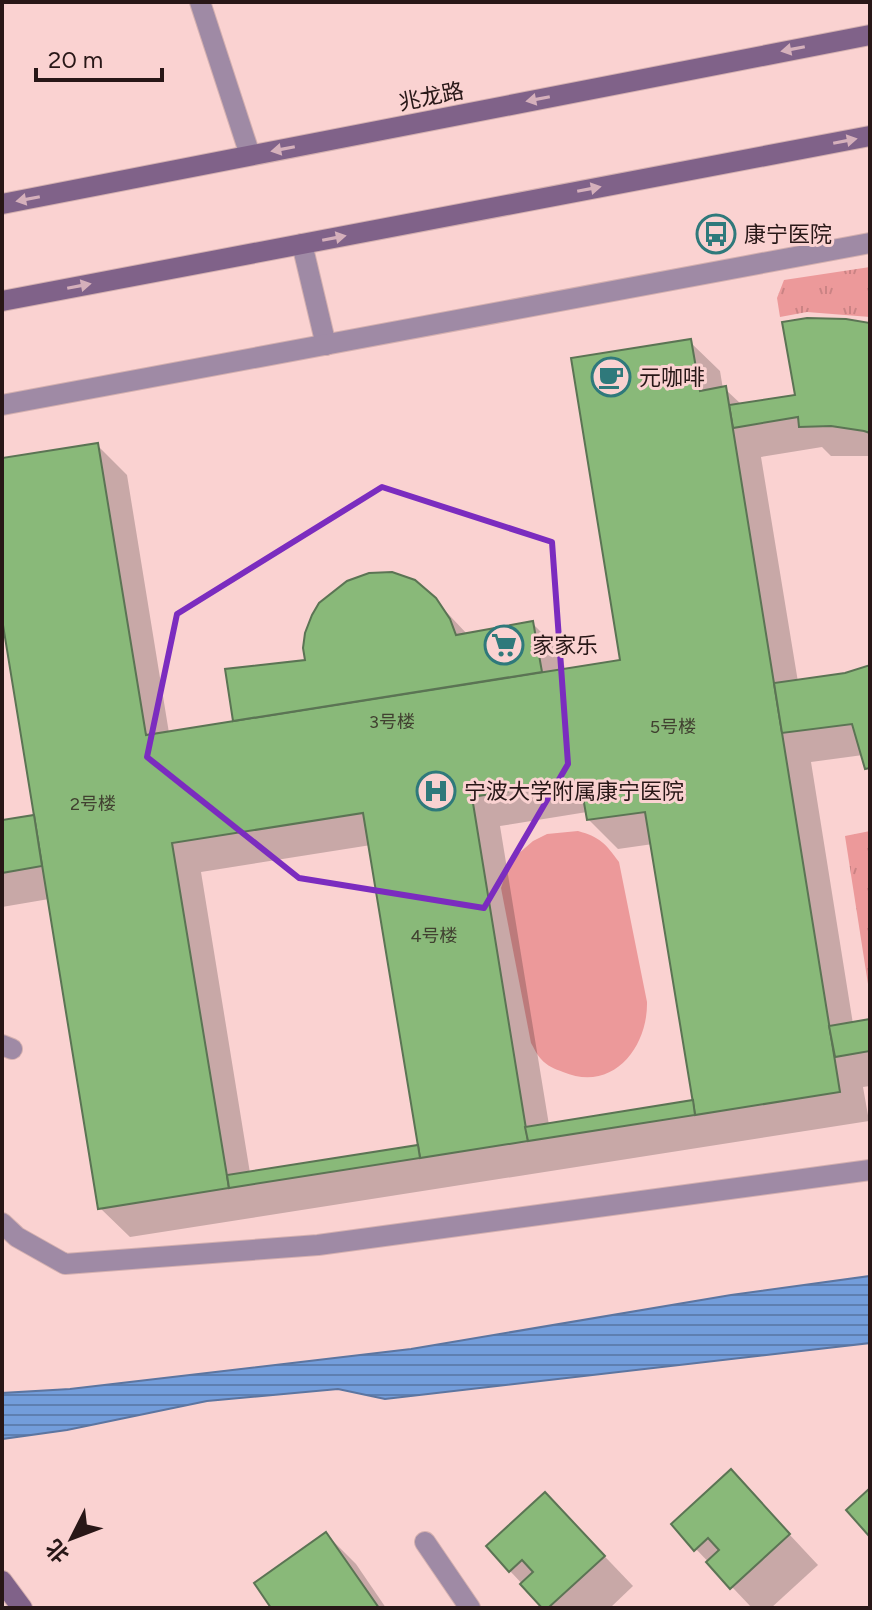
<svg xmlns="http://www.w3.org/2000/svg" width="872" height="1610" font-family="Figtree,'Noto Sans SC',sans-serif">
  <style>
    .grass { fill: url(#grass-tufts) }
    .pitch { fill: #ec999a }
    .water { fill: url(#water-rules); stroke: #5c75a0; stroke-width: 2 }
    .shadow { fill: #0003; fill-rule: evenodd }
    .building { fill: #89b979; stroke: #5b7454; stroke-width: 2 }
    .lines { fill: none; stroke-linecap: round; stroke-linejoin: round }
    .service-casing { stroke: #d4b0b0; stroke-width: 22 }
    .minor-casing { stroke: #d4b0b0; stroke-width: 22 }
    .secondary-casing { stroke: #d4b0b0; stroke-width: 22 }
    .service { stroke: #9f8aa5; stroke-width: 20 }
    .minor { stroke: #9f8aa5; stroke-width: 20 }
    .secondary { stroke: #806289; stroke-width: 20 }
    .oneway { fill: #d5b0bb }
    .marked { fill: none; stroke: #7b2cbf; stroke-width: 6; stroke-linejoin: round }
    .labels { text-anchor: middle; stroke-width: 6; stroke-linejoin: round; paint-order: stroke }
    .number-label { font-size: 18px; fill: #404030 }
    .street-label { font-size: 22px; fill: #281717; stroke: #fad2d1 }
    .poi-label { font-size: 22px; fill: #281717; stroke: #fad2d1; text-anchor: start }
  </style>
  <defs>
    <pattern id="grass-tufts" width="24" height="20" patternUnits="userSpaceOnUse" patternTransform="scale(2)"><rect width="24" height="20" fill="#ec999a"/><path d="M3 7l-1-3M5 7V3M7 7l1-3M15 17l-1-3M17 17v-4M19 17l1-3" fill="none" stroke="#ca8384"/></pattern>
    <pattern id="water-rules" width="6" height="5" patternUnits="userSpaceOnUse" patternTransform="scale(2)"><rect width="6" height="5" fill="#739ddb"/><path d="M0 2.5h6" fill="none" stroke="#5e7fb1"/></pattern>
  </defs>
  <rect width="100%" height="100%" fill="#fad2d1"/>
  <g class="grass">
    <polygon points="870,267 870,317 807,312 780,317 777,298 784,280"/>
    <polygon points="870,831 870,997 845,836"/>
  </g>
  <path class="pitch" d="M578,831c22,6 28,13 41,31l28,140c1,46 -35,91 -84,70 -8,-3 -16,-6 -22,-13 -4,-4 -7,-11 -10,-16l-30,-155 9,-27 23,-20 14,-7z"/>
  <polygon class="water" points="870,1276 870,1343 385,1399 338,1389 207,1401 67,1430 2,1439 2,1393 70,1389 411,1349 731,1295"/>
  <g class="shadow">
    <path d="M870,325v131h-39l-9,-9 -61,10 37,225 48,-7 24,-8v105l-3,-4 -4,-13 -52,7 42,262 17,-3v65l-7,1 6,34 -739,116 -30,-29 -51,-309 -47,8v-85l34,-6 -34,-209v-147l95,-15 30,30 42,258 66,-11 -8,-51 80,-9 128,-62 33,35 64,-12 30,30 3,17 57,-9 68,-319 30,29 3,18h2l17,16 55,-8zM587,812l1,7 30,30 35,-5 42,257 -146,24 -49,-299zM371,845l49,302 -170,26 -49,-301z"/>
    <polygon points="731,1472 818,1565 771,1608 752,1608 696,1549"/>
    <polygon points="545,1494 633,1586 610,1608 545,1608 510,1571"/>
    <polygon points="326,1534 356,1564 386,1608 274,1608"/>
  </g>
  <g class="building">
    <polygon points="807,318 846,319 870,323 870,433 864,431 831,426 799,427 798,417 733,428 729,405 795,395 782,322"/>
    <polygon points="691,339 700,391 726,386 840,1092 695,1115 645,812 587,820 580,780 472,797 528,1141 420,1158 363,813 172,843 229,1188 98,1209 2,619 2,458 98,443 146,735 620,660 571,358"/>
    <polygon points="392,572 415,580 436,598 450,619 456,635 533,621 542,672 233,721 225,669 305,660 303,648 305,633 312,615 319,603 347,581 369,573"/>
    <polygon points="870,665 870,768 865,769 852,724 782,733 774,683 845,673"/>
    <polygon points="34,815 42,866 2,873 2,820"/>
    <polygon points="870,1019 870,1051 835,1057 829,1026"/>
    <polygon points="693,1100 695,1115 528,1141 525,1127"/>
    <polygon points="418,1145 420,1158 229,1188 227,1175"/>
    <polygon points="731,1469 790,1534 730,1589 706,1562 719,1550 708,1538 694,1551 671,1524"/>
    <polygon points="870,1488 870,1535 869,1536 846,1510"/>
    <polygon points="545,1492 605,1556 548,1608 542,1608 520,1584 533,1572 522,1560 509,1572 486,1546"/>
    <polygon points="326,1532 379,1608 271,1608 254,1583"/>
  </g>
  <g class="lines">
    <g class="service-casing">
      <g id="service">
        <polyline points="302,244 326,345"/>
        <polyline points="2,405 870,243"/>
        <polyline points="2,1045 12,1049"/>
        <polyline points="2,1223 17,1237 65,1264 318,1245 870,1170"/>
        <polyline points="425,1542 470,1608"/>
      </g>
    </g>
    <g class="minor-casing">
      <polyline id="minor" points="200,2 250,155"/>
    </g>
    <g class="secondary-casing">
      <g id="secondary">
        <polyline points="2,204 870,35"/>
        <polyline points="2,301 870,136"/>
        <polyline points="2,1581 22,1608"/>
      </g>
    </g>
    <use href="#service" class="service"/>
    <use href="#minor" class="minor"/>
    <use href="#secondary" class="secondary"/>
  </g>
  <defs><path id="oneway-solid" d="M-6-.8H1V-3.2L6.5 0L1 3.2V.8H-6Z" transform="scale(2)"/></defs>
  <g class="oneway">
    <use href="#oneway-solid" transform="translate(793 49) rotate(169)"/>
    <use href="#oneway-solid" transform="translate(538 99) rotate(169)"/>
    <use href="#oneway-solid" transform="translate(845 141) rotate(-11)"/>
    <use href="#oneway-solid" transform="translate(283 149) rotate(169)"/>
    <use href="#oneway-solid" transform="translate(589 189) rotate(-11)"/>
    <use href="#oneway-solid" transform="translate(28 199) rotate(169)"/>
    <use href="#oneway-solid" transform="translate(334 238) rotate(-11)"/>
    <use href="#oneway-solid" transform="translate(79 286) rotate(-11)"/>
  </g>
  <path class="marked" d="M382,487l170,55 16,222 -84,144 -185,-30 -152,-121 30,-143z"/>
  <defs>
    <g id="bus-ring" transform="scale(2)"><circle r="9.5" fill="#fad2d1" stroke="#2f797b" stroke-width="1.5"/><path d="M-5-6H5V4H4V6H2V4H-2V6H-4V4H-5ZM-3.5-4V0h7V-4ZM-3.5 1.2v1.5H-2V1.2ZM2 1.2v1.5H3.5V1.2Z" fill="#2f797b"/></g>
    <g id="cafe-ring" transform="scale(2)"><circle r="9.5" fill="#fad2d1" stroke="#2f797b" stroke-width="1.5"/><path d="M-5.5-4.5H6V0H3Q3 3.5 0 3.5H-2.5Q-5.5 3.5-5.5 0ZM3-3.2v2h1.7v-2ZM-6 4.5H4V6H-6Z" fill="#2f797b"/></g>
    <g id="supermarket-ring" transform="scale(2)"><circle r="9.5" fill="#fad2d1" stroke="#2f797b" stroke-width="1.5"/><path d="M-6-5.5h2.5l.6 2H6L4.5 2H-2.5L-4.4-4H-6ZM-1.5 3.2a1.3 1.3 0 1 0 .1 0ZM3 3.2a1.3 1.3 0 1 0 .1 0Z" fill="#2f797b"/></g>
    <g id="hospital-ring" transform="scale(2)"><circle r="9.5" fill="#fad2d1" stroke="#2f797b" stroke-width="1.5"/><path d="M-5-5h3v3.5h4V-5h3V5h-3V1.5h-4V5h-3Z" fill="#2f797b"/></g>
  </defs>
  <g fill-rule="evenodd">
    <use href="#bus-ring" x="716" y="234"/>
    <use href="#cafe-ring" x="611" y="377"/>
    <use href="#supermarket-ring" x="504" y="645"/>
    <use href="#hospital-ring" x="436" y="791"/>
  </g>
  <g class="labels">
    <g class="number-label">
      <text x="392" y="728">3号楼</text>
      <text x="673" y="733">5号楼</text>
      <text x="93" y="810">2号楼</text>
      <text x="434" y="942">4号楼</text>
    </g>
    <g class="street-label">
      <text transform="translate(431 96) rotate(-11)" y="8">兆龙路</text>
    </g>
    <g class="poi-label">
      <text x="744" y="242">康宁医院</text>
      <text x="639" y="385">元咖啡</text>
      <text x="532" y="653">家家乐</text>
      <text x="464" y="799">宁波大学附属康宁医院</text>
    </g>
  </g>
  <rect width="872" height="1610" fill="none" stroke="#281717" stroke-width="8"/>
  <g transform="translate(72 1538) rotate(228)" stroke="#fad2d1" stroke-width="6" paint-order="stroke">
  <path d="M0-6L14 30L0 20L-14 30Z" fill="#281717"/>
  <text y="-12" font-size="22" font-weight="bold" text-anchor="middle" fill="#281717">北</text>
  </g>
  <path d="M36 68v12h126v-12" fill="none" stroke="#281717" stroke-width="4"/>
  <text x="48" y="68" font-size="24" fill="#281717" stroke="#fad2d1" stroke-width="6" paint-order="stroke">20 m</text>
</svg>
